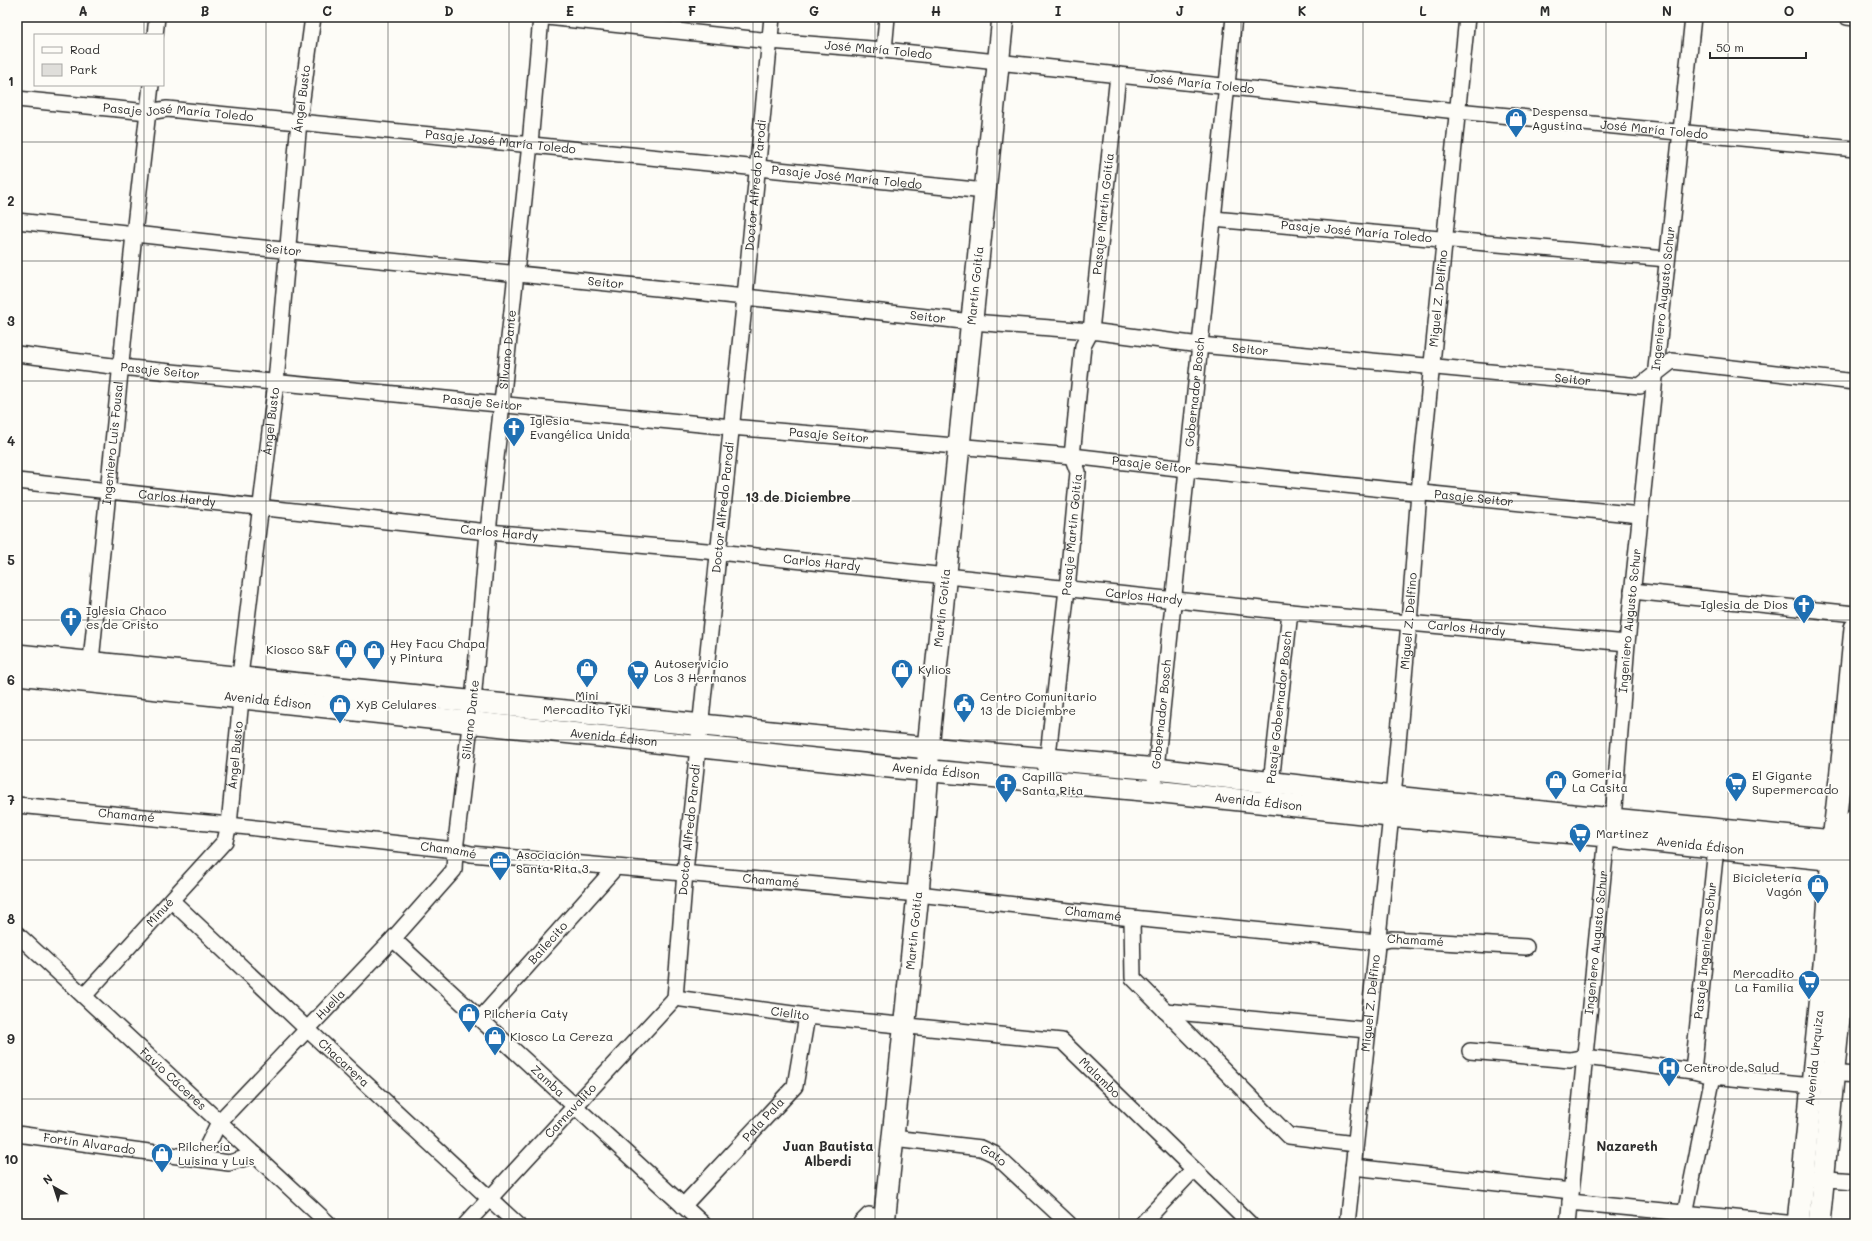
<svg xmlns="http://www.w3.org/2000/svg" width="1872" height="1241" font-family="Mali,sans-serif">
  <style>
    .green { fill: #dfdeda; stroke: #858482 }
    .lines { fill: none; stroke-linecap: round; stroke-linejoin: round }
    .street-casing { stroke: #2b2b2b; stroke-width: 18 }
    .secondary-casing { stroke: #2b2b2b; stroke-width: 24 }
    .street { stroke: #fdfcf7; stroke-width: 15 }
    .secondary { stroke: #fdfcf7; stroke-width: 21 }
    .grid { fill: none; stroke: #2b2b2b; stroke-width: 1; stroke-opacity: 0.55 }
    .labels { text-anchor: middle; stroke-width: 3.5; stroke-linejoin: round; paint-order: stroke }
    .street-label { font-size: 12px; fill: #2b2b2b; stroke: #fdfcf7 }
    .poi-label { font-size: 12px; fill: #2b2b2b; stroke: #fdfcf7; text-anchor: start }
    .neighbourhood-label { font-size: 13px; font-weight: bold; fill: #2b2b2b; stroke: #fdfcf7 }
    .neatline { fill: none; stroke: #2b2b2b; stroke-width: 1.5 }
    .grid-label { font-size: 13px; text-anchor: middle; font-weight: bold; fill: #2b2b2b }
  </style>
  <rect width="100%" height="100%" fill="#fdfcf7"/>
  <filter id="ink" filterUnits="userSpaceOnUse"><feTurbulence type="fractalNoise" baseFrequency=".025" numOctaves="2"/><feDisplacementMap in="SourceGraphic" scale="8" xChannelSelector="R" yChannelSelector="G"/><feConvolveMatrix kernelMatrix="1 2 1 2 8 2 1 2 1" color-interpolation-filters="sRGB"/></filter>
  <g filter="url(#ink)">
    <g class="green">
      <polygon points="720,733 906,754 905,762 720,741"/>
      <polygon points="955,758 1036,765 1036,772 954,765"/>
      <polygon points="1058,767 1137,775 1136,782 1057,775"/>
    </g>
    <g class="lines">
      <g class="street-casing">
        <g id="street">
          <path id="s1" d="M547,17l223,24 114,9 573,61 398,38"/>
          <polyline points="1847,17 1855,18"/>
          <polyline points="155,35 157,17"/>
          <polyline points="884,50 887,17"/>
          <path id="s2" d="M17,99l131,13 19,-3c273,25 545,56 818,82"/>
          <path id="s3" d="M1213,219l454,40"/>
          <path id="s4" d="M17,221l226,25 502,51 227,25 119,9 109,14 440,41 32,-25 183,21"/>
          <path id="s5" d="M17,354l103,13 611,60 341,29 115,13 453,46"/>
          <path id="s6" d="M17,481l471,51 230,20 572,60 337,31"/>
          <polyline points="1632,591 1855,614"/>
          <path id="s7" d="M90,671l44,-437 17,-149"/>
          <path id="s8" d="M1155,778l79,-761"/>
          <path id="s9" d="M1045,781l22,-192 11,-117 -6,-16 11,-110 8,-15 27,-256"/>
          <path id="s10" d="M1270,792l20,-180"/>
          <path id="s11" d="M17,805l212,20 226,25 16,4 447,40 214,24 245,24 14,-3 135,8"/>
          <path id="s12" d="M172,901l135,128 210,195"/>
          <polyline points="1132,918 1133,978 1289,1136 1355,1144"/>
          <path id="s13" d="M17,934l312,290"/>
          <path id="s14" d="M393,939l310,285"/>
          <path id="s15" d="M84,996l141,-155 4,-16 12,-126 -1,-23 36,-294 23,-261 14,-104"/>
          <path id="s16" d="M675,998l10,-126 60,-575 27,-280"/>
          <path id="s17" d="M675,998l132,18 255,25 188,183"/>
          <polyline points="1165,1011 1367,1030"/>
          <path id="s18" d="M480,1019l135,-151"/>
          <polyline points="1470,1051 1570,1060 1585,1057 1693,1071 1713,1076 1811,1086 1832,1073 1855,1075"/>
          <path id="s19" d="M1693,1071l24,-233"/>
          <path id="s20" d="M17,1134l212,29 26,-8"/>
          <path id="s21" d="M893,1138l88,10 13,6 75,70"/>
          <path id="s22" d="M201,1159l18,-37 174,-183 61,-69 1,-20 18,-149 15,-169 42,-388 11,-127"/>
          <polyline points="1353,1167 1571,1191"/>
          <polyline points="1814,1178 1855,1181"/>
          <polyline points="1570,1202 1797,1224"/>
          <path id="s23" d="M683,1206l112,-120 12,-70"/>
          <path id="s24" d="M466,1224l209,-226"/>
          <polyline points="860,1224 869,1215 885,1219 890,1224"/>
          <polyline points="1142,1224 1193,1170"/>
          <path id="s25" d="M1347,1224l46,-427 16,-174 10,-131 48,-475"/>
          <path id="s26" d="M1568,1224l39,-388 6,-17 14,-176 66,-626"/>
          <polyline points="1683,1224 1713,1076"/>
        </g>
      </g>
      <g class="secondary-casing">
        <g id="secondary">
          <polyline points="17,655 928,748 1156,769 1393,797 1833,841 1855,840"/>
          <path id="s27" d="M17,674l882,94 255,23 236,25 217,20 248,26"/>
          <path id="s28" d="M884,1224l34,-330 10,-123v-23l75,-731"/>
          <path id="s29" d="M1798,1224l26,-259 9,-124 12,-107 10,-106"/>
          <polyline points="1819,1224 1844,966 1855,820"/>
        </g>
      </g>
      <use href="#street" class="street"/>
      <use href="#secondary" class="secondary"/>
    </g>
  </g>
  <path class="grid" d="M144,17v18M266,17v1207M388,17v1207M509,17v1207M631,17v1207M753,17v1207M875,17v1207M997,17v1207M1119,17v1207M1241,17v1207M1363,17v1207M1484,17v1207M1606,17v1207M1728,17v1207M144,85v1139M17,142h1838M17,261h1838M17,381h1838M17,501h1838M17,620h1838M17,740h1838M17,860h1838M17,980h1838M17,1099h1838"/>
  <defs>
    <g id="shop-pin" transform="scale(1.15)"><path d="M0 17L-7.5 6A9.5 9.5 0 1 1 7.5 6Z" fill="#1f6fb2" stroke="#fdfcf7"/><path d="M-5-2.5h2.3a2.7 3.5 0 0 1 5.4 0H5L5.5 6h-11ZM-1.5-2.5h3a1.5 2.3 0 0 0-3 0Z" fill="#fff"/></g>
    <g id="church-pin" transform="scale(1.15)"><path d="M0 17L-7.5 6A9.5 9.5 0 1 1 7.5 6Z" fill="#1f6fb2" stroke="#fdfcf7"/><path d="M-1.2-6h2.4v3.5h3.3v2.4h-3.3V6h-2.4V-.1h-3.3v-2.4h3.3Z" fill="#fff"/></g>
    <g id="supermarket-pin" transform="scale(1.15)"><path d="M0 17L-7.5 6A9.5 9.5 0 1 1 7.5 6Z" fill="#1f6fb2" stroke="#fdfcf7"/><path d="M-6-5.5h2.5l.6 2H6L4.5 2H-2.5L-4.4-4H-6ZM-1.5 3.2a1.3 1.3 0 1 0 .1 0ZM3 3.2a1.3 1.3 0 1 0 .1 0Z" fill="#fff"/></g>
    <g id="civic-pin" transform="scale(1.15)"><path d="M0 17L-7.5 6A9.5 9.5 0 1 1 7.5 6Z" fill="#1f6fb2" stroke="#fdfcf7"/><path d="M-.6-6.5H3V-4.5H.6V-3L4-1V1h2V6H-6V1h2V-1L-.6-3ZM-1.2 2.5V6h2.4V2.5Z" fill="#fff"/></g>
    <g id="office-pin" transform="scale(1.15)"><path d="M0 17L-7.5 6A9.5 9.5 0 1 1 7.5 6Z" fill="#1f6fb2" stroke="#fdfcf7"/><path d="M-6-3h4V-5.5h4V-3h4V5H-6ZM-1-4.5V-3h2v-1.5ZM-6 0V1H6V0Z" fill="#fff"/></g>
    <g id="hospital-pin" transform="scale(1.15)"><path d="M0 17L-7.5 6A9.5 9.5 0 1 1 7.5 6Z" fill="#1f6fb2" stroke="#fdfcf7"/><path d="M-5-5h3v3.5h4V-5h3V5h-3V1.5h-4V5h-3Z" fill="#fff"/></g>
  </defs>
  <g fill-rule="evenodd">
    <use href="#shop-pin" x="1516" y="119"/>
    <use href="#church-pin" x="514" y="428"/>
    <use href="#church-pin" x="1804" y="605"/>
    <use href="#church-pin" x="71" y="618"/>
    <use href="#shop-pin" x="346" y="650"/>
    <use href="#shop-pin" x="374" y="651"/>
    <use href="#shop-pin" x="587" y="669"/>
    <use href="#shop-pin" x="902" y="670"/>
    <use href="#supermarket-pin" x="638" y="671"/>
    <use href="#civic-pin" x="964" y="704"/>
    <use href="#shop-pin" x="340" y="705"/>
    <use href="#shop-pin" x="1556" y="781"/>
    <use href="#supermarket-pin" x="1736" y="783"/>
    <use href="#church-pin" x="1006" y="784"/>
    <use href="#supermarket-pin" x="1580" y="834"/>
    <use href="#office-pin" x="500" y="862"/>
    <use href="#shop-pin" x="1818" y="885"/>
    <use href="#supermarket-pin" x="1809" y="981"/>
    <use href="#shop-pin" x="469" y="1014"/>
    <use href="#shop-pin" x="495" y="1037"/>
    <use href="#hospital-pin" x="1669" y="1068"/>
    <use href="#shop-pin" x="162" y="1154"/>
  </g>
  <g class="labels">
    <g class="street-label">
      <text dy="4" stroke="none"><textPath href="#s1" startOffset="333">José María Toledo</textPath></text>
      <text dy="4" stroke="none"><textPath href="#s1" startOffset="657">José María Toledo</textPath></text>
      <text dy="4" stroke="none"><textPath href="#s15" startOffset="956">Ángel Busto</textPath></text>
      <text dy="4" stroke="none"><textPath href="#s2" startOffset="162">Pasaje José María Toledo</textPath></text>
      <text dy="4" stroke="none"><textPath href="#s1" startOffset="1113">José María Toledo</textPath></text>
      <text dy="4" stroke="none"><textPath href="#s2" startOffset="486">Pasaje José María Toledo</textPath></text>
      <text dy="4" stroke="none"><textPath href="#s2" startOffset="834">Pasaje José María Toledo</textPath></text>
      <text dy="4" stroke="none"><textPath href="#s16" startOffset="817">Doctor Alfredo Parodi</textPath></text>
      <text dy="4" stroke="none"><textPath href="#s9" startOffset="573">Pasaje Martín Goitía</textPath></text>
      <text dy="4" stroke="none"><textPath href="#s3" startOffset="144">Pasaje José María Toledo</textPath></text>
      <text dy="4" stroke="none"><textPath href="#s4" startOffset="268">Seitor</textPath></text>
      <text dy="4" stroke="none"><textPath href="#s4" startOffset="592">Seitor</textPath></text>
      <text dy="4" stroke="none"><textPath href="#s28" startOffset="943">Martín Goitía</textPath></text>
      <text dy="4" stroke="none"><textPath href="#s25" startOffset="930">Miguel Z. Delfino</textPath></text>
      <text dy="4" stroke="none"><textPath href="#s26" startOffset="931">Ingeniero Augusto Schur</textPath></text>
      <text dy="4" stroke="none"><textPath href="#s4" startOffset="916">Seitor</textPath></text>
      <text dy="4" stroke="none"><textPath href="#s22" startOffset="909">Silvano Dante</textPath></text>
      <text dy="4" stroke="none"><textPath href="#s4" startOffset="1240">Seitor</textPath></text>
      <text dy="4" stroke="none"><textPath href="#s5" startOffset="144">Pasaje Seitor</textPath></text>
      <text dy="4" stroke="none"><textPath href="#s4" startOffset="1564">Seitor</textPath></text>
      <text dy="4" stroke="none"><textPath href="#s8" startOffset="388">Gobernador Bosch</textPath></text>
      <text dy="4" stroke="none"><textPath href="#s5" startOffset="468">Pasaje Seitor</textPath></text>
      <text dy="4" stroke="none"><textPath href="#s15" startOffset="632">Ángel Busto</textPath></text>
      <text dy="4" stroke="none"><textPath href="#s5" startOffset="816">Pasaje Seitor</textPath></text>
      <text dy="4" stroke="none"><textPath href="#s7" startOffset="229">Ingeniero Luis Fousal</textPath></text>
      <text dy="4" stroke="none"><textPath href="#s5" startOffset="1140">Pasaje Seitor</textPath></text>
      <text dy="4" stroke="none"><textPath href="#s6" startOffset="161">Carlos Hardy</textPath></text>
      <text dy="4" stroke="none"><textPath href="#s5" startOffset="1464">Pasaje Seitor</textPath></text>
      <text dy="4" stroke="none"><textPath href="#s16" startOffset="493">Doctor Alfredo Parodi</textPath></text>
      <text dy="4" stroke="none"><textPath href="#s6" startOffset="485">Carlos Hardy</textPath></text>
      <text dy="4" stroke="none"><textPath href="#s9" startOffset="248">Pasaje Martín Goitía</textPath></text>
      <text dy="4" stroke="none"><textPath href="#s6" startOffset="809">Carlos Hardy</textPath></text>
      <text dy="4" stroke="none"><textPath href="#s6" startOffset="1133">Carlos Hardy</textPath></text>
      <text dy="4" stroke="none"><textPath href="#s28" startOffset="619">Martín Goitía</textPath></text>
      <text dy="4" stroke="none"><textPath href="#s25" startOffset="606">Miguel Z. Delfino</textPath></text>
      <text dy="4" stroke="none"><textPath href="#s26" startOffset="607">Ingeniero Augusto Schur</textPath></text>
      <text dy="4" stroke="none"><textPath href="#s6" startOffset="1457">Carlos Hardy</textPath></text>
      <text dy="4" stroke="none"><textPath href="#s27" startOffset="252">Avenida Édison</textPath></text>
      <text dy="4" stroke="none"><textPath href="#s10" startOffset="85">Pasaje Gobernador Bosch</textPath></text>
      <text dy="4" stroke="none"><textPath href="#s8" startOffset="64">Gobernador Bosch</textPath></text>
      <text dy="4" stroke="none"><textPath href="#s22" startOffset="537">Silvano Dante</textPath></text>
      <text dy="4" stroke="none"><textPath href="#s27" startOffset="600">Avenida Édison</textPath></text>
      <text dy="4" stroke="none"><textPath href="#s15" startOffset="296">Ángel Busto</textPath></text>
      <text dy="4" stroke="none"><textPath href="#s27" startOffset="924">Avenida Édison</textPath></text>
      <text dy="4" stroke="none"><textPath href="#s27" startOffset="1248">Avenida Édison</textPath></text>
      <text dy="4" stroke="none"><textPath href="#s11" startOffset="110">Chamamé</textPath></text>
      <text dy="4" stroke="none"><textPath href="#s16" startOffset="169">Doctor Alfredo Parodi</textPath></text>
      <text dy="4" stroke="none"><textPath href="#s27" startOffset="1692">Avenida Édison</textPath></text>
      <text dy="4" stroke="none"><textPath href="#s11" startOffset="434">Chamamé</textPath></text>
      <text dy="4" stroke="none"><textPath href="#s11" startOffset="758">Chamamé</textPath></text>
      <text dy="4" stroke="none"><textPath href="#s15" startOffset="113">Minué</textPath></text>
      <text dy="4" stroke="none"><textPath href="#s11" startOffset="1082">Chamamé</textPath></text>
      <text dy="4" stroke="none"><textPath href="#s28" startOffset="295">Martín Goitía</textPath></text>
      <text dy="4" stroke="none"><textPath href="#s11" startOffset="1406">Chamamé</textPath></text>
      <text dy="4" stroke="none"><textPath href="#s26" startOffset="283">Ingeniero Augusto Schur</textPath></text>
      <text dy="4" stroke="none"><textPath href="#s18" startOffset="102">Bailecito</textPath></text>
      <text dy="4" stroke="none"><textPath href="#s19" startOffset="121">Pasaje Ingeniero Schur</textPath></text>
      <text dy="4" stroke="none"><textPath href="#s25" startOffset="222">Miguel Z. Delfino</textPath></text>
      <text dy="4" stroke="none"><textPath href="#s22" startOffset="203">Huella</textPath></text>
      <text dy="4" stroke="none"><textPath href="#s17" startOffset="116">Cielito</textPath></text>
      <text dy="4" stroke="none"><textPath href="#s29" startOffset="167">Avenida Urquiza</textPath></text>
      <text dy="4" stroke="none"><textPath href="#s12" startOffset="236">Chacarera</textPath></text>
      <text dy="4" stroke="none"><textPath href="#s17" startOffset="442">Malambo</textPath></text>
      <text dy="4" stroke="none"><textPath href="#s13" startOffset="213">Favio Cáceres</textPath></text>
      <text dy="4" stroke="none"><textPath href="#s14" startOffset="210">Zamba</textPath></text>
      <text dy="4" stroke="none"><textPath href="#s24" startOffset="154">Carnavalito</textPath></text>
      <text dy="4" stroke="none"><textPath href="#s23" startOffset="118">Pala Pala</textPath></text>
      <text dy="4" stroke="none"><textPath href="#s20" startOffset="73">Fortín Alvarado</textPath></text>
      <text dy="4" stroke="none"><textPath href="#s21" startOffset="103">Gato</textPath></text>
    </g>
    <g class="poi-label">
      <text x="1532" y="116">Despensa<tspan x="1532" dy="14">Agustina</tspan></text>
      <text x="530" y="425">Iglesia<tspan x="530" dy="14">Evangélica Unida</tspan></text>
      <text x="1788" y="609" text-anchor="end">Iglesia de Dios</text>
      <text x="86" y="615">Iglesia Chaco<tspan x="86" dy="14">es de Cristo</tspan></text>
      <text x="390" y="648">Hey Facu Chapa<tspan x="390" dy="14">y Pintura</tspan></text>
      <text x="330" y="654" text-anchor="end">Kiosco S&amp;F</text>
      <text x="654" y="668">Autoservicio<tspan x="654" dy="14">Los 3 Hermanos</tspan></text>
      <text x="918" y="674">Kylios</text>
      <text x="587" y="700" text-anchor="middle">Mini<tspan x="587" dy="14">Mercadito Tyki</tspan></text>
      <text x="980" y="701">Centro Comunitario<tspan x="980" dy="14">13 de Diciembre</tspan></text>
      <text x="356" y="709">XyB Celulares</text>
      <text x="1572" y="778">Gomeria<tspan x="1572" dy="14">La Casita</tspan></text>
      <text x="1752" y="780">El Gigante<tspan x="1752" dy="14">Supermercado</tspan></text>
      <text x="1022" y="781">Capilla<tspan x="1022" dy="14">Santa Rita</tspan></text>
      <text x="1596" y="838">Martinez</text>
      <text x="516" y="859">Asociación<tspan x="516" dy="14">Santa Rita 3</tspan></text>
      <text x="1802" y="882" text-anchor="end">Bicicletería<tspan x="1802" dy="14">Vagón</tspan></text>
      <text x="1794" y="978" text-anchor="end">Mercadito<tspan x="1794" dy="14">La Familia</tspan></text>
      <text x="484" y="1018">Pilchería Caty</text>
      <text x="510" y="1041">Kiosco La Cereza</text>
      <text x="1684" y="1072">Centro de Salud</text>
      <text x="178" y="1151">Pilchería<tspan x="178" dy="14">Luisina y Luis</tspan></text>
    </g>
    <g class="neighbourhood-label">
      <text x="798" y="502">13 de Diciembre</text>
      <text x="828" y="1151">Juan Bautista<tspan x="828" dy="15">Alberdi</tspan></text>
      <text x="1627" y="1151">Nazareth</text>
    </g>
  </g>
  <rect width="1872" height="1241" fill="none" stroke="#fdfcf7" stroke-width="44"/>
  <rect x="34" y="34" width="130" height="52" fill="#fdfcf7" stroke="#a9a8a5"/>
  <rect x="42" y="47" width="20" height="6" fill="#fdfcf7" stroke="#a9a8a5"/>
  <text x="70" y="54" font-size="12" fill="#2b2b2b">Road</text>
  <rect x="42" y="64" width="20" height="12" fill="#dfdeda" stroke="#a9a8a5"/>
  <text x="70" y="74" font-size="12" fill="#2b2b2b">Park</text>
  <g transform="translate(54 1187) rotate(321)" stroke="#fdfcf7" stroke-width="3" paint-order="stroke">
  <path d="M0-3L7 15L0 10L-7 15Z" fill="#2b2b2b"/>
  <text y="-6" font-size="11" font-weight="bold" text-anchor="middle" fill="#2b2b2b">N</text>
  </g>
  <path d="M1710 52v6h96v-6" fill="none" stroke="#2b2b2b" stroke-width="2"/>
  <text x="1716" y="52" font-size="12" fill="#2b2b2b" stroke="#fdfcf7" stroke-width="3" paint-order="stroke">50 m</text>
  <rect x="22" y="22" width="1828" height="1197" class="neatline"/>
  <g class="grid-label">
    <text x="83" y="16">A</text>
    <text x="205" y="16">B</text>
    <text x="327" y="16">C</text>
    <text x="449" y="16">D</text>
    <text x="570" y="16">E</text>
    <text x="692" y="16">F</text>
    <text x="814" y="16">G</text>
    <text x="936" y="16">H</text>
    <text x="1058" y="16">I</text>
    <text x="1180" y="16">J</text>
    <text x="1302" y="16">K</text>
    <text x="1423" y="16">L</text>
    <text x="1545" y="16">M</text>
    <text x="1667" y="16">N</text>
    <text x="1789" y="16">O</text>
    <text x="11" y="86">1</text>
    <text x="11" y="206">2</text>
    <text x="11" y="326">3</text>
    <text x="11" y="446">4</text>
    <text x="11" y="565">5</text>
    <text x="11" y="685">6</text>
    <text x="11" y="805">7</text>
    <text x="11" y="924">8</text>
    <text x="11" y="1044">9</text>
    <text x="11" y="1164">10</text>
  </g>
</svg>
